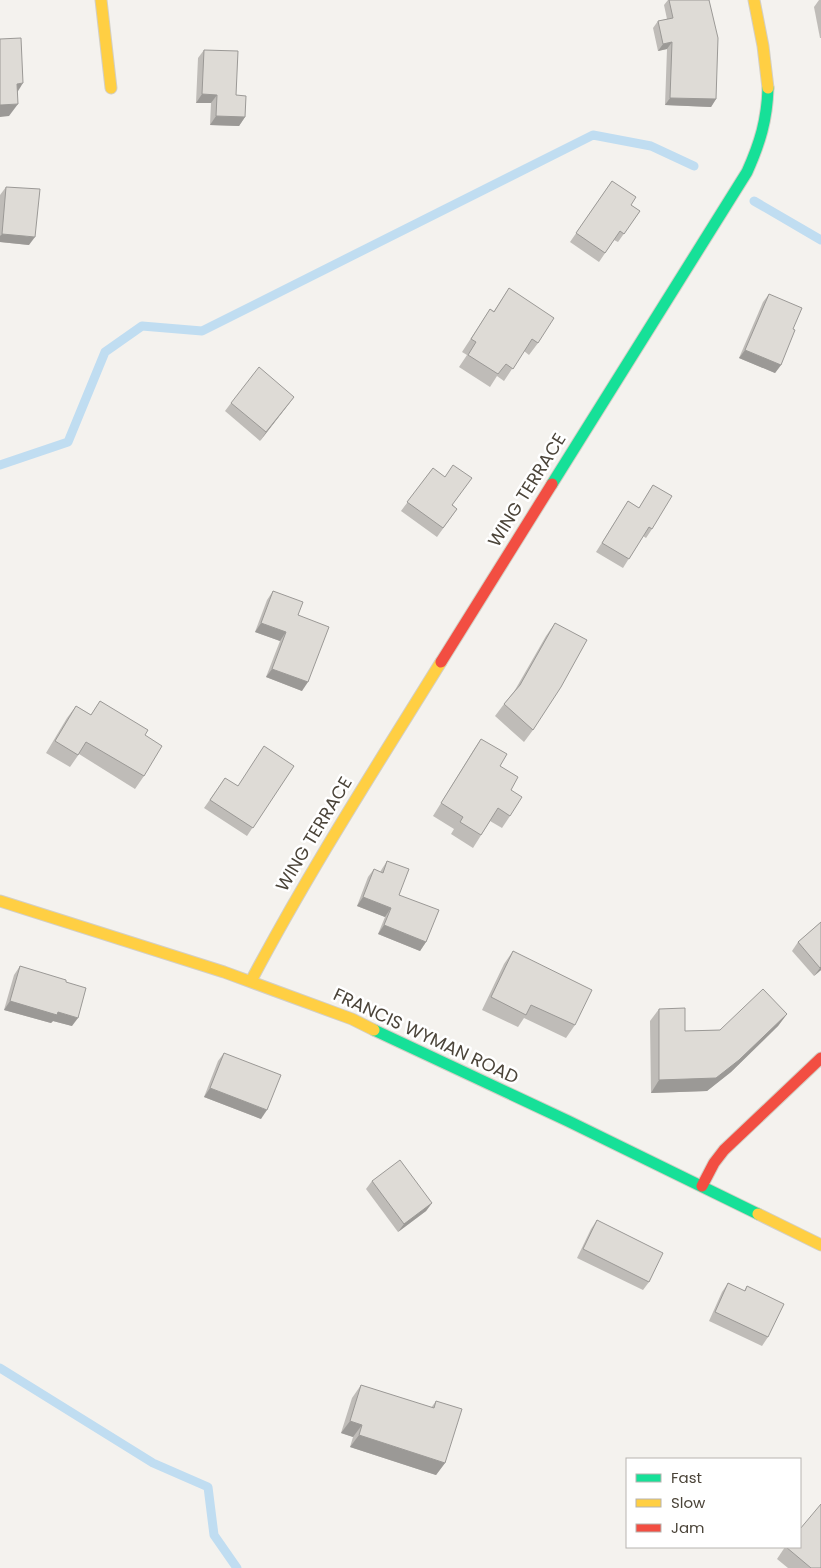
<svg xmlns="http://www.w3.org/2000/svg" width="821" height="1568" font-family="Poppins,sans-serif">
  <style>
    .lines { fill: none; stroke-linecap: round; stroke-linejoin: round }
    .stream { stroke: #c0ddf1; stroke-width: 9 }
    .fast-casing { stroke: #d3cfc5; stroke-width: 13 }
    .slow-casing { stroke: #d3cfc5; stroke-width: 13 }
    .jam-casing { stroke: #d3cfc5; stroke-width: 13 }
    .fast { stroke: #16e098; stroke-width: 11 }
    .slow { stroke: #ffcf43; stroke-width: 11 }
    .jam { stroke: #f24e42; stroke-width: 11 }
    .wall { fill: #bfbcb8 }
    .shaded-wall { fill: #9b9996 }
    .building { fill: #dedbd6; stroke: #9b9996 }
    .labels { text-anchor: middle; stroke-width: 5; stroke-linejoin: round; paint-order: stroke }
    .street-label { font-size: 18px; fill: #4b4439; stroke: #fff }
  </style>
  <rect width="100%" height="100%" fill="#f4f2ee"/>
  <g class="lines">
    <g class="stream">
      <polyline points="754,201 821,240"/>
      <polyline points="0,465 68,442 105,352 142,326 202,331 593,135 651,146 694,166"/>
      <polyline points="0,1368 153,1463 208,1487 214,1535 237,1568"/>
    </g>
    <g class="fast-casing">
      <g id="fast">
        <path d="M552,484l195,-312c13,-29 20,-52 21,-84"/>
        <polyline points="374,1030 568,1121 758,1214"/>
      </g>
    </g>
    <g class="slow-casing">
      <g id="slow">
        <polyline points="101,0 111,88"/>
        <polyline points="754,0 763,46 768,88"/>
        <polyline points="0,901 224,972 352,1019 374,1030"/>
        <path d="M251,981c58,-110 125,-214 190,-319"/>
        <polyline points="758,1214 821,1245"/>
      </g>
    </g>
    <g class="jam-casing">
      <g id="jam">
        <polyline points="441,662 552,484"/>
        <polyline points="702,1186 714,1163 724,1150 821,1058"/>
      </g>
    </g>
    <use href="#fast" class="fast"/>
    <use href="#slow" class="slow"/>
    <use href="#jam" class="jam"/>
  </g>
  <g class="wall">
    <polygon points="668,0 709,0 716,99 711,107 665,105 667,49 658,51 653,28 658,21 667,19 664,5"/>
    <polygon points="819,0 821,0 821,38 820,38 814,7"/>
    <polygon points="204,50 236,95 245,117 239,126 210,125 211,103 196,103 198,58"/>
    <polygon points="612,181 631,205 640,211 618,242 614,240 599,262 570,242"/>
    <polygon points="6,187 29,245 0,242 0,195"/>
    <polygon points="509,288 538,343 529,355 524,351 504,381 497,376 490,387 459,367 467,355 462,352 490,309 494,311"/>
    <polygon points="769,294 793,329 781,365 775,373 739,358 763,302"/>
    <polygon points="294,397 260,441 225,411 231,403"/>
    <polygon points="433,468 453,505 457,509 437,537 401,511"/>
    <polygon points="653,485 652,529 646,538 643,536 623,568 596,552 628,501 639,508"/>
    <polygon points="273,591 298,615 302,691 266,677 280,641 255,632 267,600"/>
    <polygon points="555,623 533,730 524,742 495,716 504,704 515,690 546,636"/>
    <polygon points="100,701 145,735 144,776 135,789 79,754 70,767 46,753 67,718 76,706 91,715"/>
    <polygon points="481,739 500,766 511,790 510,816 502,828 490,821 473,848 451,834 454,829 433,816 473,751"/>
    <polygon points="294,766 247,836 204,808 225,778 237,786"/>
    <polygon points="387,861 399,895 426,942 420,951 378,934 385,917 357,906 368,877 374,869 380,872"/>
    <polygon points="821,922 821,970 814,976 792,951 798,942"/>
    <polygon points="513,951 575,1025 566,1038 524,1018 518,1027 482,1010 504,964"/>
    <polygon points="20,966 66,982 72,1026 53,1021 51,1023 4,1010 14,975"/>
    <polygon points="659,1009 685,1031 720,1030 787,1014 778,1026 731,1072 707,1091 651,1093 650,1021"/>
    <polygon points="224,1053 261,1119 204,1097 218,1061"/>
    <polygon points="372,1181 432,1203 426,1211 398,1232 366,1189"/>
    <polygon points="597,1220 649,1282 643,1290 577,1258 591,1229"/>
    <polygon points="728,1283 744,1291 747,1286 768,1337 762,1346 709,1321 722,1292"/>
    <polygon points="361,1385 431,1408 436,1401 445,1463 436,1475 350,1447 353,1437 341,1433 352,1398"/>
    <polygon points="785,1547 800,1547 821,1568 788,1568 777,1559"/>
  </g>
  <g class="shaded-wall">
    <polygon points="672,42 667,49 658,51 663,44"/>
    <polygon points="23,83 15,96 17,84"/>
    <polygon points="202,94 217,95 211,103 196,103"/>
    <polygon points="670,98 716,99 711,107 665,105"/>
    <polygon points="18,104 9,116 0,117 0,105"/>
    <polygon points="216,116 245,117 239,126 210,125"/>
    <polygon points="2,234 35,237 29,245 0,242 0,236"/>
    <polygon points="745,350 781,365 775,373 739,358"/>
    <polygon points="294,397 288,405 260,441 266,432"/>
    <polygon points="261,623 286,632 280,641 255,632"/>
    <polygon points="272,669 308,682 302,691 266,677"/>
    <polygon points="363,897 391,908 385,917 357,906"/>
    <polygon points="384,925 426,942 420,951 378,934"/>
    <polygon points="821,967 821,970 814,976 820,968"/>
    <polygon points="10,1001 58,1012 78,1018 72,1026 53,1021 51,1023 4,1010"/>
    <polygon points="787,1014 778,1026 731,1072 707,1091 651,1093 659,1080"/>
    <polygon points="210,1088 267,1110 261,1119 204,1097"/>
    <polygon points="432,1203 426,1211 398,1232 404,1224"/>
    <polygon points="350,1421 362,1425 353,1437 341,1433"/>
    <polygon points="359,1435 445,1463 436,1475 350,1447"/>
  </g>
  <g class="building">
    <polygon points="669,0 709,0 718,38 716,99 670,98 672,42 663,44 658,21 673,18"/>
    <polygon points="21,38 23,83 17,84 18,104 0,105 0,39"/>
    <polygon points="204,50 238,51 236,95 246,96 245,117 216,116 217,95 202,94"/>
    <polygon points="612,181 636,197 631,205 640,211 624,234 620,231 605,253 576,233"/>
    <polygon points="6,187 40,189 35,237 2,234"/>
    <polygon points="509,288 554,318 538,343 532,339 513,369 506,364 498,374 468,355 476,342 471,339 490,309 494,312"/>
    <polygon points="769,294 802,308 793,329 795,330 781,365 745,350"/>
    <polygon points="259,367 294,397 266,432 231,403"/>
    <polygon points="453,465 472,478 452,505 457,509 443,528 407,502 433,468 445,477"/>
    <polygon points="653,485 672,496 652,529 649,527 629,559 602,543 628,501 639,508"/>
    <polygon points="273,591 303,602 298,615 329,627 308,682 272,669 286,632 261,623"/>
    <polygon points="555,623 587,640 561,687 533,730 504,704 520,685"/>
    <polygon points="100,701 148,730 145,735 162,746 144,776 86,742 78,755 55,741 76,706 91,715"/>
    <polygon points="481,739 507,754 500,766 518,777 511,790 522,797 510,816 498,808 481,835 460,822 463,817 441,803"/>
    <polygon points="264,746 294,766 253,828 210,800 225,778 238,786"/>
    <polygon points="387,861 409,869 399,895 439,910 426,942 384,925 391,908 363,897 374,869 383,873"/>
    <polygon points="821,922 821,967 820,968 798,942"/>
    <polygon points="513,951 592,990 575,1025 531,1005 526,1015 491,997"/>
    <polygon points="20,966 66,980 66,982 86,988 78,1018 58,1012 57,1015 10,1001"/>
    <polygon points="763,989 787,1014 739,1060 716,1078 659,1080 659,1009 685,1008 685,1031 720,1030"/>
    <polygon points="224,1053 281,1075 267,1110 210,1088"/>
    <polygon points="400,1160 432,1203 404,1224 372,1181"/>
    <polygon points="597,1220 663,1253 649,1282 583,1249"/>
    <polygon points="728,1283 745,1291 747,1286 784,1304 768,1337 715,1312"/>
    <polygon points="361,1385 434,1408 436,1401 462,1409 445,1463 359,1435 362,1425 350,1421"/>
    <polygon points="821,1504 821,1568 811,1568 786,1547 800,1547 800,1529"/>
  </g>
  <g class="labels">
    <g class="street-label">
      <text transform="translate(527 490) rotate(-58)" y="6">WING TERRACE</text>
      <text transform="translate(314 834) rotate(-59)" y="6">WING TERRACE</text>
      <text transform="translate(426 1036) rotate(25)" y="6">FRANCIS WYMAN ROAD</text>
    </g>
  </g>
  <rect x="626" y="1458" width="175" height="90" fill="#ffffff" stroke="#b7b4b0"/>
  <rect x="636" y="1474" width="25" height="8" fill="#16e098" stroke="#b7b4b0"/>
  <text x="671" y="1483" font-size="15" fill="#4b4439">Fast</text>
  <rect x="636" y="1499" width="25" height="8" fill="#ffcf43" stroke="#b7b4b0"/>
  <text x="671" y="1508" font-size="15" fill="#4b4439">Slow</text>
  <rect x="636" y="1524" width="25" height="8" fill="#f24e42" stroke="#b7b4b0"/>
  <text x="671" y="1533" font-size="15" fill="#4b4439">Jam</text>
</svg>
